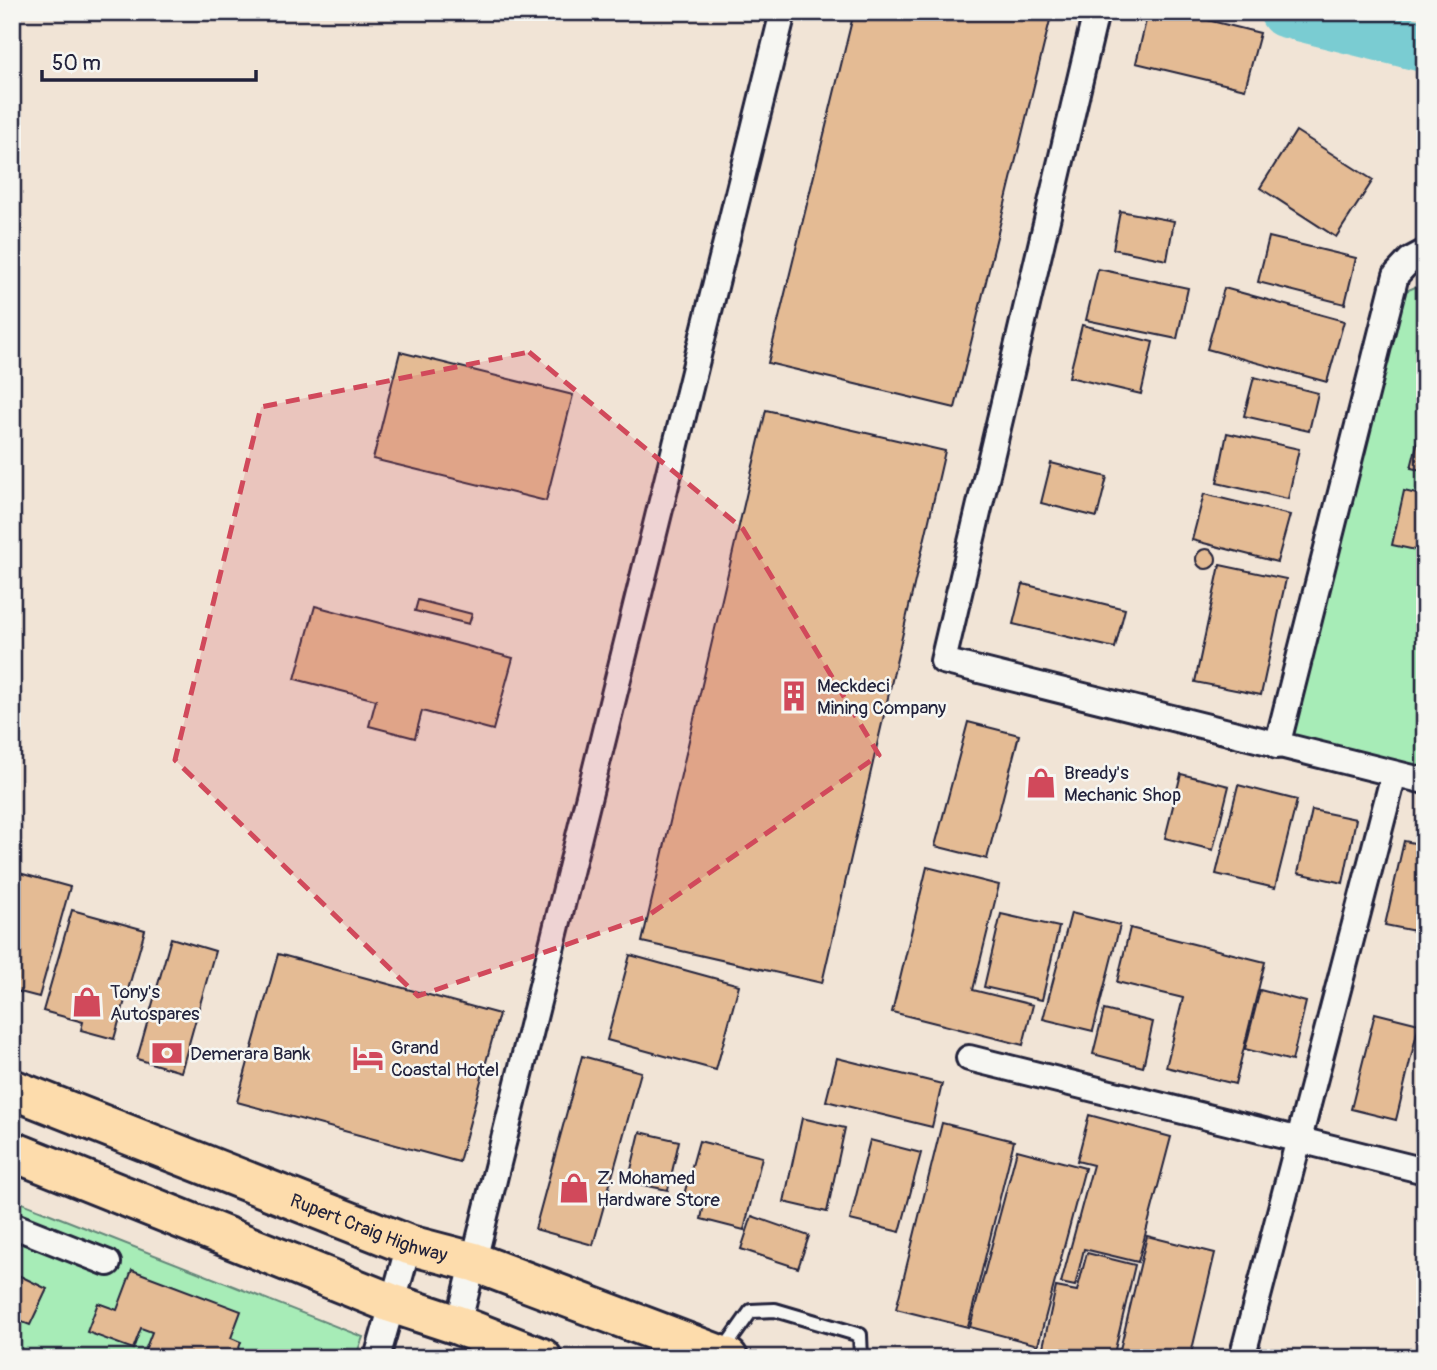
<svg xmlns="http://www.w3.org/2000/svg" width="1437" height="1370" font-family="Pangolin,sans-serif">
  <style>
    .green { fill: #a7ecb7; stroke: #648779; stroke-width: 2 }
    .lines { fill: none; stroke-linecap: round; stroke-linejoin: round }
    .river { stroke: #7accd2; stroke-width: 51 }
    .building { fill: #e4bb94; stroke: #22223b; stroke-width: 2 }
    .lane-casing { stroke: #22223b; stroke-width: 18 }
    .street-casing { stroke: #22223b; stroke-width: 30 }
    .primary-casing { stroke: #22223b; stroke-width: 44 }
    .lane { stroke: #f6f6f2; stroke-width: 12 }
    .street { stroke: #f6f6f2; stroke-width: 24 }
    .primary { stroke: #fddcac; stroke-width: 38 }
    .marked { fill: #d1495b; fill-opacity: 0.2; stroke: #d1495b; stroke-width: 5; stroke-dasharray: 14 9; stroke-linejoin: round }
    .labels { text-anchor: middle; stroke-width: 5; stroke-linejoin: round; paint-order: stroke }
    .poi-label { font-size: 19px; fill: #22223b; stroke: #f6f6f2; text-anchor: start }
    .street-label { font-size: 19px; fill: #22223b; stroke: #f6f6f2 }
  </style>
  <rect width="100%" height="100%" fill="#f1e4d6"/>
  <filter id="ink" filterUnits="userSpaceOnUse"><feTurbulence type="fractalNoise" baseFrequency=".0143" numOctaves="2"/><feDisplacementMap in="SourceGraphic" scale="14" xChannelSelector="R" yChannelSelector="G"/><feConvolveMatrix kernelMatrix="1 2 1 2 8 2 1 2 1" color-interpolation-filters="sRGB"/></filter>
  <g filter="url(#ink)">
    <g class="green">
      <polygon points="1425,283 1425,772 1284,739 1401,293"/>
      <polygon points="12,1199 363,1337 355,1358 12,1358"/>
    </g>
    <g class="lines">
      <polyline class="river" points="1285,12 1425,47"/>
    </g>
    <g class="building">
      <polygon points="854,12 1052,12 955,408 768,363"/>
      <polygon points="1148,12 1175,12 1260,33 1245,89 1136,63"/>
      <polygon points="1296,131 1373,180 1336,237 1260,188"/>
      <polygon points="1120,211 1174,221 1167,260 1113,249"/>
      <polygon points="1269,237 1356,258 1345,304 1258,282"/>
      <polygon points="1098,269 1188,288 1177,339 1086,320"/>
      <polygon points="1224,288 1344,321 1327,382 1207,349"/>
      <polygon points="1082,325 1153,342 1141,394 1069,377"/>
      <polygon points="400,352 573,395 546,501 373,459"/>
      <polygon points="1254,377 1318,393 1309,431 1244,416"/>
      <polygon points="766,410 945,451 822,983 642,942"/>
      <polygon points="1421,428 1425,429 1425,471 1411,468"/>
      <polygon points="1227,433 1299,449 1288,499 1217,483"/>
      <polygon points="1051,463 1107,477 1097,517 1041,503"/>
      <polygon points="1404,491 1425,496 1425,552 1392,545"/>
      <polygon points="1204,494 1290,515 1277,562 1192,540"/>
      <circle cx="1206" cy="559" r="10"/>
      <polygon points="1220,565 1286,579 1261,695 1195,682"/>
      <polygon points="1023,584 1125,609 1115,648 1013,624"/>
      <polygon points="418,600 472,614 469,624 415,611"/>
      <polygon points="315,606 513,658 493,730 422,711 415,738 369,726 376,700 295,679"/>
      <polygon points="968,722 1019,735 987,859 935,846"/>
      <polygon points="1181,774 1229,786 1213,850 1165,838"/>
      <polygon points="1238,785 1297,800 1275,888 1216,874"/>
      <polygon points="1312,810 1356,819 1343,883 1298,873"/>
      <polygon points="1404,841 1425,845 1425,933 1385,925"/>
      <polygon points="927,867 999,885 973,990 1033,1005 1023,1045 892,1012"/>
      <polygon points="12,871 70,887 39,997 12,990"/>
      <polygon points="72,910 145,930 114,1039 81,1030 83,1022 43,1011"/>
      <polygon points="1071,913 1120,925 1093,1031 1043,1019"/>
      <polygon points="1001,914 1059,927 1042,1000 984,987"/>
      <polygon points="1130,928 1265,962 1235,1084 1166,1067 1183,998 1117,982"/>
      <polygon points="171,938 215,951 181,1072 137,1059"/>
      <polygon points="278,954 499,1014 459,1162 237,1102"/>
      <polygon points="630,955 739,985 716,1070 607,1040"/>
      <polygon points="1260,990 1306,1002 1292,1061 1245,1049"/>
      <polygon points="1104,1010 1153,1022 1143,1067 1093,1054"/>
      <polygon points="1375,1013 1419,1024 1396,1120 1351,1109"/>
      <polygon points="582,1056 641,1072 593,1245 535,1229"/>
      <polygon points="837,1058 942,1084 932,1127 826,1101"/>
      <polygon points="1089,1115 1171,1137 1138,1262 1084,1249 1075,1286 1061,1283 1093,1165 1077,1161"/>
      <polygon points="802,1118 845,1128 827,1212 784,1202"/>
      <polygon points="942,1123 1014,1141 968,1327 896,1309"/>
      <polygon points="640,1132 679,1141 668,1190 628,1182"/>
      <polygon points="870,1140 921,1153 900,1232 850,1220"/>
      <polygon points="699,1141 762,1157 744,1230 701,1219 704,1204 683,1198"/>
      <polygon points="1017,1150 1085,1168 1038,1345 970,1327"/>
      <polygon points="752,1216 809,1236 798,1268 741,1249"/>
      <polygon points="1147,1236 1215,1253 1190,1358 1118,1358"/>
      <polygon points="1087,1253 1135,1265 1113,1358 1095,1358 1043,1347 1056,1287 1077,1291"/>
      <polygon points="132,1270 241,1311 231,1338 241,1342 238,1351 251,1358 142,1358 152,1332 141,1328 133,1349 87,1332 98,1303 117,1310"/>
      <polygon points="12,1272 47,1289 30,1325 20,1321 14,1331 12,1330"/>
    </g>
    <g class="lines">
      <g class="lane-casing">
        <polyline id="lane" points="722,1352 751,1311 775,1310 860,1335 861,1358"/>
      </g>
      <g class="street-casing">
        <g id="street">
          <polyline points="1096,12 943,661 1425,781"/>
          <polyline points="1277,746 1396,275 1410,260 1425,252"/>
          <polyline points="969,1058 1425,1171"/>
          <polyline points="12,1225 108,1263"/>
          <polyline points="458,1325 783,12"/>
          <polyline points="377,1358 409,1245"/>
          <polyline points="1242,1358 1394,774"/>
        </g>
      </g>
      <g class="primary-casing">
        <g id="primary">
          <path id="s1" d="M12,1089l397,156 65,17 254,96"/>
          <polyline points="12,1151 391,1303 458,1325 542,1358"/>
        </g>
      </g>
      <use href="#lane" class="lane"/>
      <use href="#street" class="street"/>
      <use href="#primary" class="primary"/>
    </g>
  </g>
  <path class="marked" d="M529,352l214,177 136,226 -233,162 -228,79 -243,-236 86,-353z"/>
  <defs>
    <g id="building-bare" transform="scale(2.415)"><path d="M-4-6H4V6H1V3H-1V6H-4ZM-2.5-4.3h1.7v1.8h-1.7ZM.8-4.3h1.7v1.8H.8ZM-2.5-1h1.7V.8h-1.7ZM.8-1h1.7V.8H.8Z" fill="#d1495b" stroke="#f6f6f2" stroke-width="2.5" paint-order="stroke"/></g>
    <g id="shop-bare" transform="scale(2.415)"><path d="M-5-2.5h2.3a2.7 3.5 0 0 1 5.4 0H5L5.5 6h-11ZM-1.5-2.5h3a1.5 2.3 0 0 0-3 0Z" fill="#d1495b" stroke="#f6f6f2" stroke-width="2.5" paint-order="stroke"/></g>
    <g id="bank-bare" transform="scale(2.415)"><path d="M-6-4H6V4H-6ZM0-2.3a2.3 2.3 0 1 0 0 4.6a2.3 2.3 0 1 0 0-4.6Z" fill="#d1495b" stroke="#f6f6f2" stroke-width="2.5" paint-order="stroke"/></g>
    <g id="hotel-bare" transform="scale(2.415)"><path d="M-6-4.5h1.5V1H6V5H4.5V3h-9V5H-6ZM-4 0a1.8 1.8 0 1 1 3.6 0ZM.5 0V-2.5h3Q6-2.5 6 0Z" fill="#d1495b" stroke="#f6f6f2" stroke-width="2.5" paint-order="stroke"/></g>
  </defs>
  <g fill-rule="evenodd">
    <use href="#building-bare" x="794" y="696"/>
    <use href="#shop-bare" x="1041" y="783"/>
    <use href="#shop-bare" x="87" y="1002"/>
    <use href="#bank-bare" x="167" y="1053"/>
    <use href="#hotel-bare" x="368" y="1058"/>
    <use href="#shop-bare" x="574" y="1188"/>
  </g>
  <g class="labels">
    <g class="poi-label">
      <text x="817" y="692">Meckdeci<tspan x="817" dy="22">Mining Company</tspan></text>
      <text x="1064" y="779">Bready's<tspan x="1064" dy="22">Mechanic Shop</tspan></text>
      <text x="110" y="998">Tony's<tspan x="110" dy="22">Autospares</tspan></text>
      <text x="391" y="1054">Grand<tspan x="391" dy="22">Coastal Hotel</tspan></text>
      <text x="190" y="1060">Demerara Bank</text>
      <text x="597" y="1184">Z. Mohamed<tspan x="597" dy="22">Hardware Store</tspan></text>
    </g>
    <g class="street-label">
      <text dy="7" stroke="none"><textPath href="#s1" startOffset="383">Rupert Craig Highway</textPath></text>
    </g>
  </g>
  <rect width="1437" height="1370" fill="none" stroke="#f6f6f2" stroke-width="42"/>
  <rect x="21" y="21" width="1395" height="1328" fill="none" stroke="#22223b" stroke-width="2.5" filter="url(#ink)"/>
  <path d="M42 70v10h214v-10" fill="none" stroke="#22223b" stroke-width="3.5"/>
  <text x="52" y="70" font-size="21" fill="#22223b" stroke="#f6f6f2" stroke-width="5" paint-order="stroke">50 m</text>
</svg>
